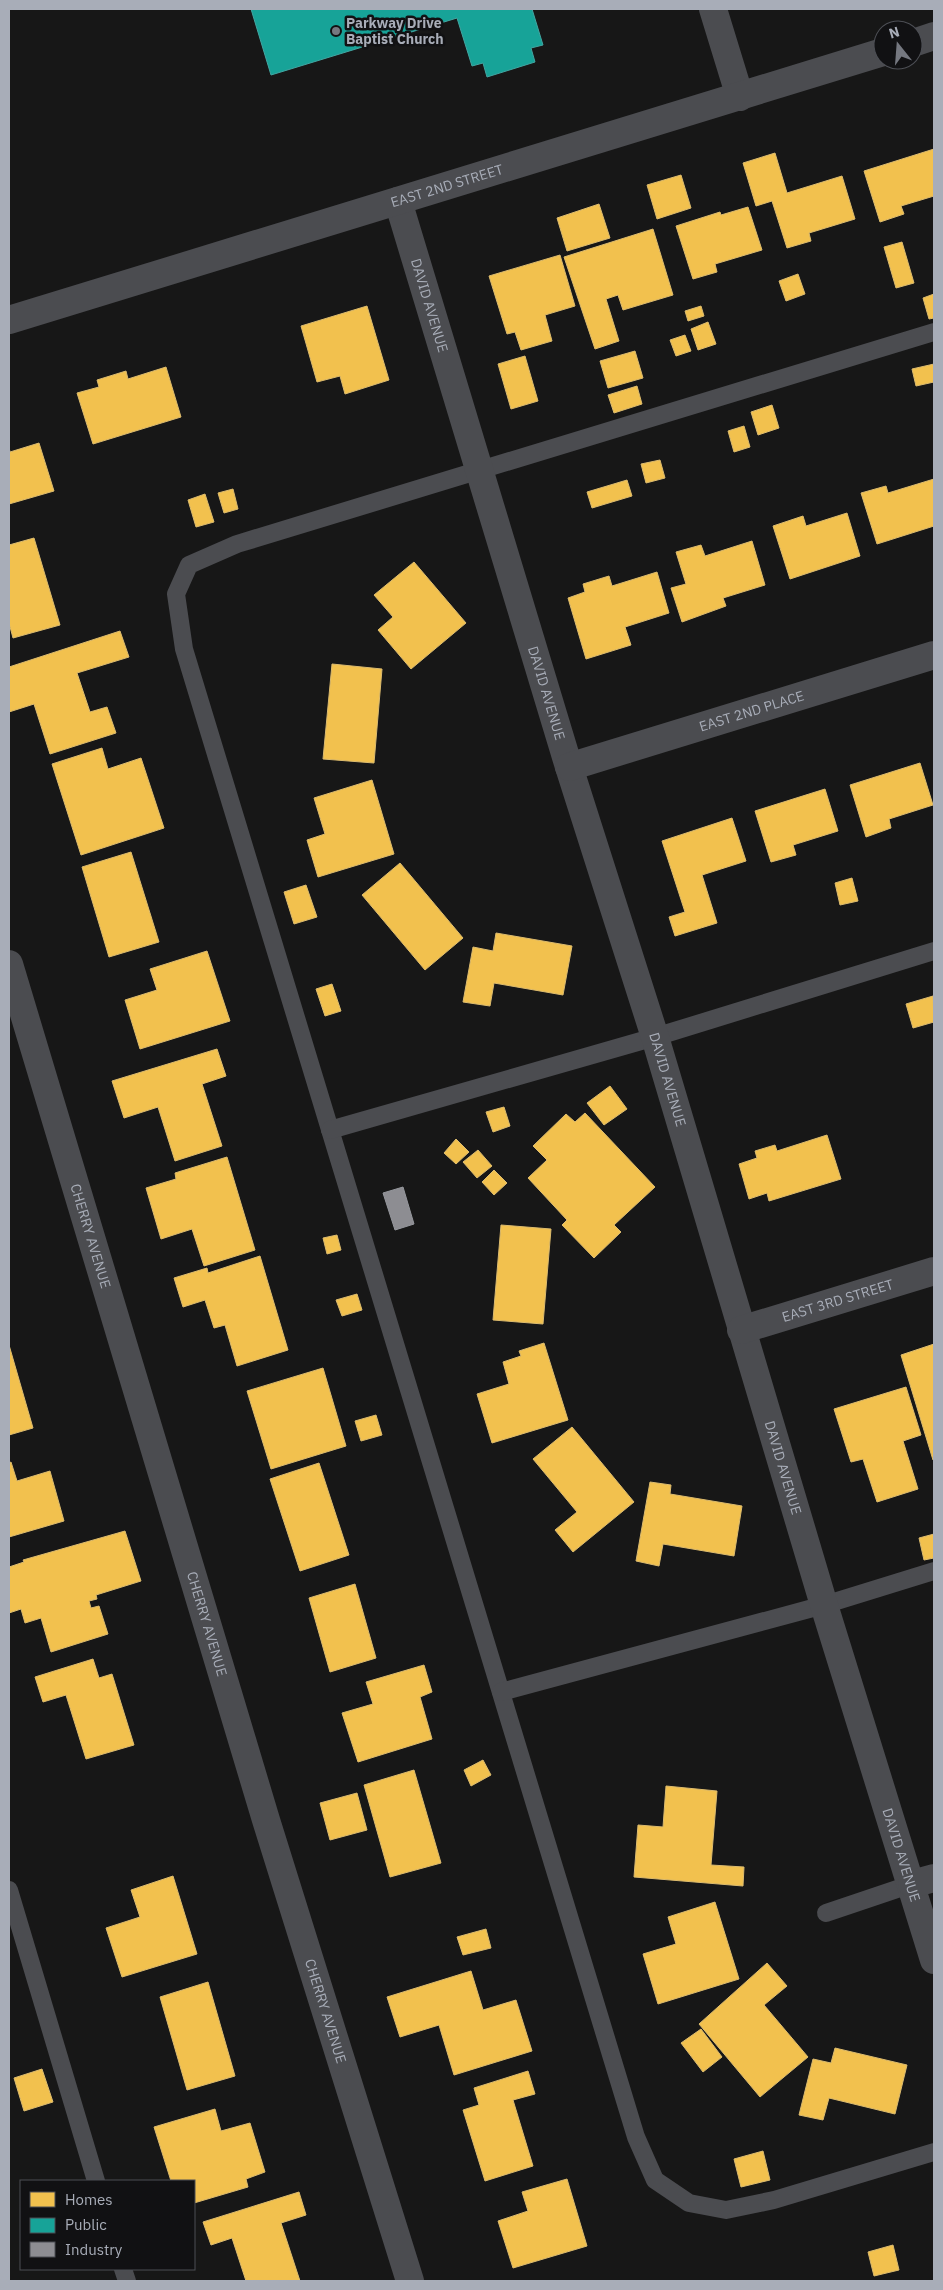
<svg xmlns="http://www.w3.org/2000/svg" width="943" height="2290" font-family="'IBM Plex Sans',sans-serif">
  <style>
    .homes { fill: #f2c14e; stroke: #dcbb6e }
    .public { fill: #17a398; stroke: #42a6a2 }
    .industry { fill: #8d8d92; stroke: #95979d }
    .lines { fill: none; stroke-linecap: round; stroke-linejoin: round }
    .service { stroke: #4b4c50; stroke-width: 18 }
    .minor { stroke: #4b4c50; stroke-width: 28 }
    .poi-dot { fill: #757880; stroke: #111113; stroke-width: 2 }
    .labels { text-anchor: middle; stroke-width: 5; stroke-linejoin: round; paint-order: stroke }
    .poi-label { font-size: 14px; font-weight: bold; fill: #a8adb8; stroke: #111113; text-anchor: start }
    .street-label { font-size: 14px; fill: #a8adb8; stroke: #111113 }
  </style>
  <rect width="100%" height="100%" fill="#171717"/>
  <g class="homes">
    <polygon points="934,149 934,196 901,206 904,214 880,222 864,171"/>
    <polygon points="775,153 787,193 842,176 855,219 809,233 811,241 787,248 772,201 756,206 743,163"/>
    <polygon points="681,175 691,208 657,219 647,185"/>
    <polygon points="599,204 610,238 567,251 557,218"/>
    <polygon points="748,207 762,250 715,264 717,272 693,279 676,226 720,212 721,215"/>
    <polygon points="653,229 673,295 623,310 618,295 606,299 619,341 595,349 564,257"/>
    <polygon points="902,242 914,283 896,288 884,247"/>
    <polygon points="560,255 575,306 545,315 552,341 521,350 515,332 507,334 489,276"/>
    <polygon points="798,274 805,294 786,301 779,281"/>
    <polygon points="934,294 934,318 929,319 923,298"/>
    <polygon points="367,306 389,380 345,394 340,376 317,382 301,326"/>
    <polygon points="701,306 704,316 688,321 685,311"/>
    <polygon points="708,322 716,344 698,350 691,329"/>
    <polygon points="685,335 691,351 676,356 670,340"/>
    <polygon points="635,351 643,378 608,388 600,361"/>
    <polygon points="525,356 538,401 511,409 498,364"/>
    <polygon points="934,364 934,382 916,386 912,369"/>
    <polygon points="166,367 181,417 93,444 77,393 99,387 97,380 126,371 128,379"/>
    <polygon points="637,386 642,404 614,413 608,395"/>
    <polygon points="772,405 779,428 758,435 751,412"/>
    <polygon points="744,426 750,447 734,452 728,431"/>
    <polygon points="39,443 54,491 9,504 9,447 10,452"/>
    <polygon points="660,460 665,478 646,483 641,464"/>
    <polygon points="934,479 934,526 877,544 861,493 886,486 888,493"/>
    <polygon points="627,480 632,496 592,508 587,492"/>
    <polygon points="233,489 238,509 224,513 218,493"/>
    <polygon points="205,494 214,522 196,527 188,500"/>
    <polygon points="847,513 860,556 790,579 773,526 803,516 806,526"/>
    <polygon points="34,538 60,625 13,638 9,623 9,545"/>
    <polygon points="752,541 765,585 723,598 726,606 682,622 671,588 686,584 676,552 701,545 705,556"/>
    <polygon points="414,562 466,623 411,669 378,630 393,617 374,595"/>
    <polygon points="657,572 669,613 625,627 631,645 586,659 568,598 585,592 583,584 609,576 612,586"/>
    <polygon points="120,631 129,657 77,673 90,712 107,707 116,733 50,754 34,704 9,712 9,667"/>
    <polygon points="332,664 382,669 374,763 323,759"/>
    <polygon points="102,748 108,769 141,758 164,828 81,855 52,764"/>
    <polygon points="920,763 933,805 889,819 891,828 866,837 850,785"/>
    <polygon points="372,780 394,854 318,877 307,840 325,834 314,798"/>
    <polygon points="825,789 838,831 793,845 796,855 771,862 755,811"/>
    <polygon points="732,818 746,861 702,875 717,923 675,936 669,917 685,912 662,841"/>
    <polygon points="131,852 159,942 109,957 82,867"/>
    <polygon points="400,863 463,938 425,970 362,895"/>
    <polygon points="852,878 858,901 840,905 835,883"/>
    <polygon points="306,885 317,917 294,924 284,892"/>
    <polygon points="496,933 572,946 563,995 494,983 490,1006 463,1002 473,947 493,951"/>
    <polygon points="207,951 230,1021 140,1049 125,1000 157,990 150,969"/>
    <polygon points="332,984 341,1011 325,1016 316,989"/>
    <polygon points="933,996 934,1022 913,1028 906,1004"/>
    <polygon points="217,1049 226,1076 202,1084 222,1146 175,1161 158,1107 124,1118 112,1081"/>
    <polygon points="610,1086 627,1109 604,1125 587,1103"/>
    <polygon points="504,1107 510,1126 493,1132 486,1112"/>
    <polygon points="585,1113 655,1187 614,1225 621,1232 594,1258 562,1225 567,1220 528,1178 547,1160 533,1146 566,1114 575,1122"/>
    <polygon points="827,1135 841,1179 769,1201 767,1193 749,1199 739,1164 757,1158 755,1151 775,1145 777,1151"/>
    <polygon points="456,1139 469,1152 456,1164 444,1153"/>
    <polygon points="478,1150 492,1166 477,1178 463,1162"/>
    <polygon points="227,1157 255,1250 204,1266 192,1229 161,1239 146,1188 176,1179 175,1173"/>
    <polygon points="494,1170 507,1183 494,1195 482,1182"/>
    <polygon points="501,1225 551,1229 543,1324 493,1320"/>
    <polygon points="337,1235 341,1250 327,1254 323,1238"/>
    <polygon points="260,1256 288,1350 237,1366 225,1325 214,1328 205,1300 183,1307 174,1278 207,1268 208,1273"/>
    <polygon points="357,1294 362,1310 342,1316 336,1300"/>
    <polygon points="544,1343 568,1420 492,1443 477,1394 509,1384 503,1362 521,1356 519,1351"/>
    <polygon points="934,1344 934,1459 933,1460 901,1355"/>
    <polygon points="9,1345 33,1428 9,1435"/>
    <polygon points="323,1368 346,1446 271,1469 247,1391"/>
    <polygon points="906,1387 921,1435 903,1441 918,1489 877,1502 863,1459 851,1462 834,1409"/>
    <polygon points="376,1415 382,1435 361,1441 355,1421"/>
    <polygon points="572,1427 634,1502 573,1552 555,1530 577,1512 533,1459"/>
    <polygon points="11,1462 17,1481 50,1471 64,1521 9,1537 9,1463"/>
    <polygon points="319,1463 349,1555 300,1571 270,1479"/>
    <polygon points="650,1482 671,1485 670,1494 742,1506 734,1556 663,1544 659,1566 636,1561"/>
    <polygon points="125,1531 141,1581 96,1595 97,1599 89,1601 91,1608 99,1606 108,1634 51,1652 41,1618 25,1623 21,1609 9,1613 9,1567 24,1562 23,1560"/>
    <polygon points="934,1534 934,1558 924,1560 919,1538"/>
    <polygon points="355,1584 376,1658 330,1672 309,1598"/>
    <polygon points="93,1659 99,1678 112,1674 134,1745 86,1759 66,1695 43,1702 35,1677"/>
    <polygon points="424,1665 432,1692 420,1697 432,1739 358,1762 342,1713 373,1704 366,1682"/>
    <polygon points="483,1760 491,1775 471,1786 464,1770"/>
    <polygon points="414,1770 441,1863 390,1877 364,1785"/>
    <polygon points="666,1786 717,1791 711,1865 744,1867 743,1886 634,1877 638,1825 663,1827"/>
    <polygon points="357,1793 367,1830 330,1840 320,1803"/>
    <polygon points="173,1876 197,1954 122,1977 106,1928 140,1917 131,1890"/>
    <polygon points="715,1902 739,1979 658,2004 643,1954 676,1944 668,1917"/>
    <polygon points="486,1929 491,1948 463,1955 457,1937"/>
    <polygon points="767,1963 787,1986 764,2005 808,2057 760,2097 699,2024"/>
    <polygon points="471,1971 483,2010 516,2000 532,2051 454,2075 439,2025 400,2037 387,1997"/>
    <polygon points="208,1982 235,2076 187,2090 160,1997"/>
    <polygon points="701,2029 722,2057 703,2072 681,2043"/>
    <polygon points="835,2048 907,2065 895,2114 829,2098 823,2120 799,2115 813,2059 831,2063"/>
    <polygon points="42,2069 53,2102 24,2111 14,2078"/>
    <polygon points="528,2071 535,2094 513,2100 533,2166 485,2181 463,2110 479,2105 474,2088"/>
    <polygon points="215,2109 221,2131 250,2123 265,2172 246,2179 248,2187 194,2203 194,2181 171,2181 154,2127"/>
    <polygon points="763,2151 770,2180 741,2187 734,2159"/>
    <polygon points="567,2179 587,2246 513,2268 498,2221 528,2211 522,2192"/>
    <polygon points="299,2192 306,2215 281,2223 300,2281 246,2281 232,2238 211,2245 203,2222"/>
    <polygon points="893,2245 899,2270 874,2276 868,2252"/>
  </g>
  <polygon class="public" points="251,9 532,9 543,45 531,48 535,62 487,77 483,63 472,66 457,18 271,75"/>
  <polygon class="industry" points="403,1187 414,1224 395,1230 383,1193"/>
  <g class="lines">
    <g class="service">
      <polyline points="934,332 237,544 189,565 176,594 184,649 636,2137 655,2180 689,2203 726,2210 774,2200 934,2152"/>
      <polyline points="330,1130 655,1037 934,951"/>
      <polyline points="501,1692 824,1605 934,1571"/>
      <polyline points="9,1890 96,2181"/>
      <polyline points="826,1913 912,1884"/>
      <polyline points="123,2269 127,2281"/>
    </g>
    <g class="minor">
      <polyline points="713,9 740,97"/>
      <polyline points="913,43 934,36"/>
      <path id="s1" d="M398,201l171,566 86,270 169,568 110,355"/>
      <path id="s2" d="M9,320l874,-268"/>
      <path id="s3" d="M569,767l365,-112"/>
      <path id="s4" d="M9,964l257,856 144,461"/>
      <path id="s5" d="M741,1330l193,-59"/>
      <polyline points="912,1884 934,1878"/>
    </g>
  </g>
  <circle class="poi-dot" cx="336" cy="31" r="5"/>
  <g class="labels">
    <g class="poi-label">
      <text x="346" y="28">Parkway Drive<tspan x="346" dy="16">Baptist Church</tspan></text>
    </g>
    <g class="street-label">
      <text dy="5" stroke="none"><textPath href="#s2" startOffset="458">EAST 2ND STREET</textPath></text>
      <text dy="5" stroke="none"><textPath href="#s1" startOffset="109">DAVID AVENUE</textPath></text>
      <text dy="5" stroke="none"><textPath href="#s1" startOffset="514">DAVID AVENUE</textPath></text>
      <text dy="5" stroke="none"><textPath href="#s3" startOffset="191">EAST 2ND PLACE</textPath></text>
      <text dy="5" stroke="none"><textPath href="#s1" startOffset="919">DAVID AVENUE</textPath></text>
      <text dy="5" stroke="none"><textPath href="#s4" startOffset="284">CHERRY AVENUE</textPath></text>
      <text dy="5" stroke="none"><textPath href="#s5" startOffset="101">EAST 3RD STREET</textPath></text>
      <text dy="5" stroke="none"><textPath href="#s1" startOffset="1324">DAVID AVENUE</textPath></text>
      <text dy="5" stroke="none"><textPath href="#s4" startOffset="689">CHERRY AVENUE</textPath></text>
      <text dy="5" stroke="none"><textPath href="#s1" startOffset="1729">DAVID AVENUE</textPath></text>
      <text dy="5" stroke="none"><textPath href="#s4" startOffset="1094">CHERRY AVENUE</textPath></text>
    </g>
  </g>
  <rect width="943" height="2290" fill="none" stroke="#a8adb8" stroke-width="20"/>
  <rect x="20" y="2180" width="175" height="90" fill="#111113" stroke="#4d4f55"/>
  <rect x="30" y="2192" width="25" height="15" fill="#f2c14e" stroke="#4d4f55"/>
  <text x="65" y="2205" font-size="15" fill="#a8adb8">Homes</text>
  <rect x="30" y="2218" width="25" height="15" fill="#17a398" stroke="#4d4f55"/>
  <text x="65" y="2230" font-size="15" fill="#a8adb8">Public</text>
  <rect x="30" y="2242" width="25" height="15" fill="#8d8d92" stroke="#4d4f55"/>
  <text x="65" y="2255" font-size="15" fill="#a8adb8">Industry</text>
  <g transform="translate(898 45) rotate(343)"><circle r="24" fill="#111113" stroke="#4d4f55"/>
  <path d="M0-4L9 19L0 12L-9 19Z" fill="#757880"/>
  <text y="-8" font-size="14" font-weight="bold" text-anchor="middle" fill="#a8adb8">N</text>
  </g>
</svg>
